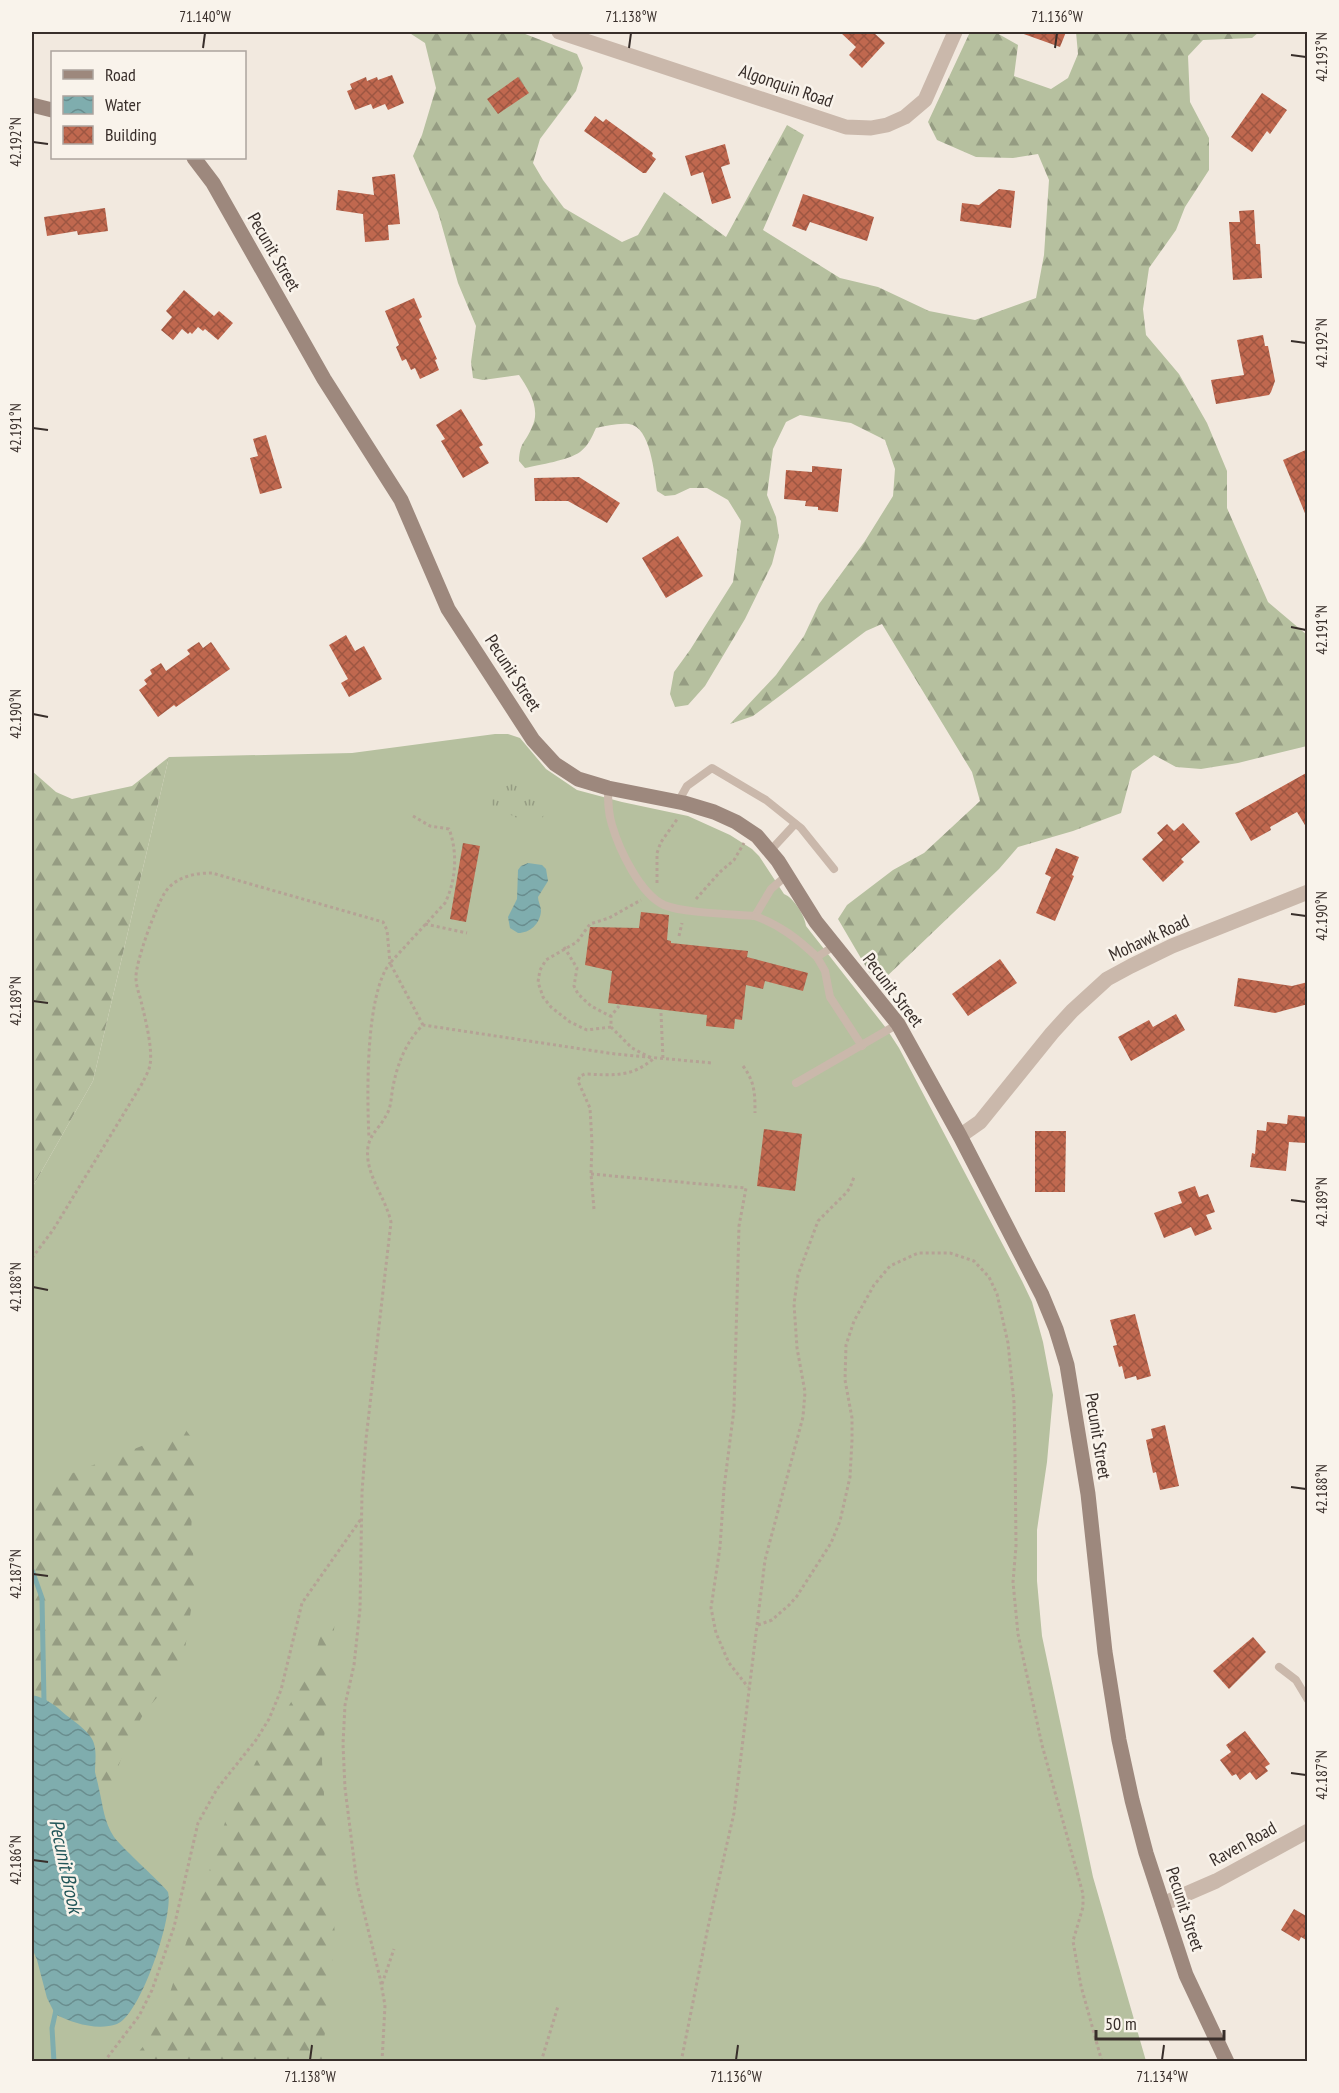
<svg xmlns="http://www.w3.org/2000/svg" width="1339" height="2093" font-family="'PT Sans Narrow',sans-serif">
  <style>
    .grass { fill: #b6c09f }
    .forest { fill: url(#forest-firs) }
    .park { fill: url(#park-tufts) }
    .water { fill: url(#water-waves) }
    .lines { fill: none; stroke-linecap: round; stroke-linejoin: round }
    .stream { stroke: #7fadae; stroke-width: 5 }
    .building { fill: url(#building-cross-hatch) }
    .path { stroke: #b5a295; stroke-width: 3; stroke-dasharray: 3 3; stroke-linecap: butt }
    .lane { stroke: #cab8ab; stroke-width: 8 }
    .street { stroke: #cab8ab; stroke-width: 15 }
    .secondary { stroke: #9d887d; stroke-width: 15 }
    .ticks { fill: none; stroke: #382e2a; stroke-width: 2 }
    .labels { text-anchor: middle; stroke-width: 5; stroke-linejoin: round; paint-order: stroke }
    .street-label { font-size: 18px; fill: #382e2a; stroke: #f9f3eb }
    .water-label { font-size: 20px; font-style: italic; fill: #215558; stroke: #f9f3eb }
    .neatline { fill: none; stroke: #382e2a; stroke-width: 2 }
    .ticks-label { font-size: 15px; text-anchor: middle; fill: #382e2a }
  </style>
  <defs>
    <pattern id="forest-firs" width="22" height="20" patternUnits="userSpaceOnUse" patternTransform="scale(1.5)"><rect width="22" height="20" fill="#b6c09f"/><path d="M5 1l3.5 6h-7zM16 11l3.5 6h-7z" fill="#959c82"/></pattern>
    <pattern id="park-tufts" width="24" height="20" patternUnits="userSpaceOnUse" patternTransform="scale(1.5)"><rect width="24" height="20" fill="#b6c09f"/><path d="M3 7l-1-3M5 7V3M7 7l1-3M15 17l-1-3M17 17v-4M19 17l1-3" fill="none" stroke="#959c82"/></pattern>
    <pattern id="water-waves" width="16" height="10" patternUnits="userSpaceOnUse" patternTransform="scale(1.5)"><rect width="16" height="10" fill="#7fadae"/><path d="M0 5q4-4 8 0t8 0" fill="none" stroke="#698d8e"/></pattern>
    <pattern id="building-cross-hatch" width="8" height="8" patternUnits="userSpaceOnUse" patternTransform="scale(1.5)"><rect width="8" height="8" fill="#c0684f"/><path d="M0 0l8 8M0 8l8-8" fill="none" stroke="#9d5642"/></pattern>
  </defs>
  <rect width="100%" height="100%" fill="#f2e9df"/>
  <path class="grass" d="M495,734h13l12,4 26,31 31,21 45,12 66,14 42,19 22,14 7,7 25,38c10,4 21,22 22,32l80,102 13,20 123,233 10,21 11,40 10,53 -6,67 -10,68v51l5,55 51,241 53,184 -1114,1v-874l61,-107 76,-324 183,-4z"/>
  <g class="forest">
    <path d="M408,32h112l57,22 6,14 -7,23 -36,48 -7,24 10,17 21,28 58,34 16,-7 26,-43 62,45 61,-112 17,10 -41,95 77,48 38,9 51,24 46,9 61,-22 8,-43 5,-75 -11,-26 -25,4 -37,-1 -39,-17 -9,-18 42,-90h25l23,13 -4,31 37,13 17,-11 10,-24 -2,-22h183l-7,6 -49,2 -15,16 2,46 19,36v32l-24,37 -9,23 -27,38 -6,41 3,26 33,39 28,49 20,48v37l41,94 39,33v111l-69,17 -37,6 -25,-2 -22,-12 -22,16 -11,42 -48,18 -55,16 -19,22 -116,111 -14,-8 -31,-53 9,-14 46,-35 31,-17 56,-52 -8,-29 -90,-148 -16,7 -113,85 -23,8 46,-49 28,-39 15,-32 46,-63 28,-45 2,-27 -10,-29 -34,-17 -51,-8 -14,7 -13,27 -6,46 9,22 3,20 -7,27 -27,55 -40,67 -17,19 -13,2 -5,-13 4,-22 16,-22 43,-68 8,-61 -13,-21 -21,-12h-17l-15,7 -10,1 -8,-5c-3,-17 -6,-64 -28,-67 -11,-1 -23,2 -33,4 -4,9 -8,18 -16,24 -11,8 -41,13 -55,16l-6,-7c1,-20 6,-17 13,-34 9,-18 -3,-37 -13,-52l-36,5 -10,-2 -2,-16 5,-36 -18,-43 -20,-71 -25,-56 9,-21 14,-47 -11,-45z"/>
    <polygon points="169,757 93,1081 32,1188 32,771 56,792 72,799 132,786"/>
    <polygon points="185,1429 191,1437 194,1455 196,1480 192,1510 191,1537 196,1577 185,1649 162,1692 145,1711 125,1748 112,1784 105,1790 99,1786 95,1774 97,1757 91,1737 44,1697 32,1695 32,1489"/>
    <polygon points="332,1608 336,1608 322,1761 327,1843 335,1935 322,2061 131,2061 146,2043 167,2002 228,1813 264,1747 311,1669 320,1637"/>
  </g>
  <polygon class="park" points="504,777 552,800 537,828 491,805 498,780"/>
  <g class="water">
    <path d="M528,863l14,2 4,4 2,12 -10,16c0,5 3,9 3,14 -1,13 -11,22 -23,22l-8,-5 -2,-11 9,-18 1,-29 3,-4z"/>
    <path d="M32,1695c14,3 23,10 34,20 8,6 18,13 24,21 8,10 5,24 5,36 1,5 3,11 4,17 4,17 5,33 15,48 8,11 53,51 54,55 6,24 -28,124 -51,132 -20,7 -45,-1 -62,-10l-8,-16 -10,-38 -5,-12z"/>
  </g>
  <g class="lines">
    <g class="stream">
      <polyline points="32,1570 42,1598 44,1702"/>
      <polyline points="54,2062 52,2028 56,2010"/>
    </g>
  </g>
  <g class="building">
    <polygon points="840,32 873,32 885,43 862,68 849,55 856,47"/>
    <polygon points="1021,32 1066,32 1060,47 1021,33"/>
    <polygon points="392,75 404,103 388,110 385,104 373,109 371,104 355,110 347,91 352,89 350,84 366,77 367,81 377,77 378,80"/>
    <polygon points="518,77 529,93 498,114 487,99"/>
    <polygon points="1262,93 1287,110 1270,134 1267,131 1252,152 1231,137"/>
    <polygon points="595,116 603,122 606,119 653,153 652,156 656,159 646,173 643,173 584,131"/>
    <polygon points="725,144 730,164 721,167 731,198 712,204 703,172 691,176 685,156"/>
    <polygon points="395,174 400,224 388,225 389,240 365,242 363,214 336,210 338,190 374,195 372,177"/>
    <polygon points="999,189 1015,191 1011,228 960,221 962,203 979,205"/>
    <polygon points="803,194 874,217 867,241 810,222 806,231 792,226"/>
    <polygon points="105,208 108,231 78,235 77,231 47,236 44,217"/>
    <polygon points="1254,210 1256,244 1260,244 1262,278 1233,280 1229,222 1240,222 1239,211"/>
    <polygon points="184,290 214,316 219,311 233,323 218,340 205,329 203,331 198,327 192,334 190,332 188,334 182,329 173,340 161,330 172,317 166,311"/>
    <polygon points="414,298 422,317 419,319 437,359 435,360 439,370 420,379 415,368 411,370 406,359 402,361 396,347 399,345 385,311"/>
    <polygon points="1263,335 1265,346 1268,346 1275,381 1271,392 1269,395 1216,404 1211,380 1244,375 1237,340"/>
    <polygon points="461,409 483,445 479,447 489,463 463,478 441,441 445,439 436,425"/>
    <polygon points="266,435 282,488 260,494 250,458 258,456 253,439"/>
    <polygon points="1308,449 1308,518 1307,518 1283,460"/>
    <polygon points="812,466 842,469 838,512 818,510 818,507 805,506 806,501 784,499 786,470 812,472"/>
    <polygon points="579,477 620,503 607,523 568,501 535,501 534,478"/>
    <polygon points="678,536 703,576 666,598 642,558"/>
    <polygon points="346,635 355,651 364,646 382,679 349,697 341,683 348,679 329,645"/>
    <polygon points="199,642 203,648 211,642 230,669 176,707 174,705 158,717 139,690 147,684 144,680 152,674 150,670 161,663 166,671 190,654 187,650"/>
    <polygon points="1308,772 1308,830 1297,812 1270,827 1271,830 1251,841 1235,813"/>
    <polygon points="1183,823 1200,842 1181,859 1184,862 1163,882 1142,859 1163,840 1157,833 1167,824 1174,831"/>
    <polygon points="463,843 480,846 466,922 450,919"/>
    <polygon points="1056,848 1079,857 1072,875 1074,876 1055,921 1036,913 1051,877 1045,874"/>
    <polygon points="641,912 669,915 667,940 671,941 671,943 748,951 747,957 808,973 803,991 765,981 763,989 746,985 742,1020 735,1019 734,1029 706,1026 707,1015 608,1003 612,971 585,965 590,927 639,928"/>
    <polygon points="1000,959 1017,983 968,1016 952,994"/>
    <polygon points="1238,978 1292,986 1308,982 1308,1004 1275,1013 1234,1006"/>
    <polygon points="1176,1014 1185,1030 1131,1061 1118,1037 1149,1020 1153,1027"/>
    <polygon points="1288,1115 1308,1117 1308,1126 1306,1143 1289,1142 1286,1171 1250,1167 1252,1153 1255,1154 1257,1130 1266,1131 1267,1122 1287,1124"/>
    <polygon points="764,1129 802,1134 795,1191 757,1186"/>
    <polygon points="1035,1131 1066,1131 1065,1192 1035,1192"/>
    <polygon points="1195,1186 1199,1197 1208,1194 1215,1212 1206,1215 1212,1229 1195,1236 1191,1227 1164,1238 1154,1213 1182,1203 1178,1192"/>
    <polygon points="1135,1314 1151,1376 1137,1380 1136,1376 1125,1379 1122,1366 1119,1367 1113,1346 1117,1345 1110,1320"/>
    <polygon points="1165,1425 1179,1486 1160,1490 1156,1472 1153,1473 1146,1440 1153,1438 1151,1429"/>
    <polygon points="1253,1637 1266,1652 1229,1689 1213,1671"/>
    <polygon points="1245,1731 1270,1764 1265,1767 1268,1771 1256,1780 1250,1772 1240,1780 1236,1774 1232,1776 1220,1760 1231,1752 1226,1745"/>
    <polygon points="1294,1909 1308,1917 1308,1941 1301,1937 1299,1941 1281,1930"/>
  </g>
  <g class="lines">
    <g class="path">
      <path d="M413,816l17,10 19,3c9,23 7,52 -4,74l-55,60 33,62"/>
      <polyline points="657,883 657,853 661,842 678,818"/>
      <polyline points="696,899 720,872 734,860 744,843"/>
      <polyline points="425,924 467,933"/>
      <polyline points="679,936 682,923"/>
      <polyline points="564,947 577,968 574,986 578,994 591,1006 610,1016"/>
      <polyline points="661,1013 663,1059"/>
      <polyline points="611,1027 587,1030 570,1022 551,1007 543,997 538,982 540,970 546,960 577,942 590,924 609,918 641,900"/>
      <path d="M743,1066c12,16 12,28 12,47"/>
      <polyline points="591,1174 746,1188 739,1226 734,1409 724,1488 720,1547 711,1608 716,1633 729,1663 748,1687"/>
      <path d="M594,1209l-3,-35 1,-31 -2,-35 -12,-27 2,-5 5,-2c27,1 46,4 68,-15l-21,-11 -21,-21v-11l8,-10"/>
      <path d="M32,1258l21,-28 90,-148c2,-5 6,-11 7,-17 3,-17 -5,-47 -9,-64 -2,-8 -5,-15 -5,-23 -1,-15 21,-75 30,-87 11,-15 30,-18 46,-18l171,49 4,8 3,33c-25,32 -23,134 -21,175"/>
      <polyline points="758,1625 772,1620 789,1605 797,1596 831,1543 840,1521 850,1477 852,1440 852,1418 845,1380 846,1345 854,1321 874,1285 890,1266 918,1253 950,1253 974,1261 989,1277 997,1294 1008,1343 1014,1402 1015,1452 1016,1546 1013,1582 1018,1634 1042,1745 1083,1894 1083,1907 1073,1941 1081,1986 1102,2062"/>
      <polyline points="382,1984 394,1949"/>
      <polyline points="104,2062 139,2016 152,1990 174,1927 198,1823 217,1789 256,1740 269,1719 281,1690 302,1603 361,1519"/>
      <path d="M382,2062l3,-57 -5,-27 -23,-94 -12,-96 -2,-44 2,-39 9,-40 6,-56 2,-117 4,-53 25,-217c-5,-22 -20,-40 -23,-62 -3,-24 9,-27 19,-46 5,-9 4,-21 7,-32 4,-20 14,-43 29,-57l192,29 97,9"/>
      <polyline points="541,2062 558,2006"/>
      <polyline points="681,2062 708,1927 734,1813 765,1560 803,1417 805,1392 797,1348 794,1304 798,1275 818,1221 845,1194 850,1188 854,1177"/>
    </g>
    <g class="lane">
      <path d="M608,788c0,13 0,25 4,37 7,24 28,69 52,80 19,8 68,9 91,11l16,-27 15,-13"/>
      <polyline points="678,802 687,786 712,768 766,800 801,828 834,869"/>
      <polyline points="770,851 795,824"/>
      <path d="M755,916c25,9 43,23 62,41l17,-11"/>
      <polyline points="817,957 825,971 830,997 862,1046"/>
      <polyline points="796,1083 898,1024"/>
      <polyline points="1279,1667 1296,1680 1308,1700"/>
    </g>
    <g class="street">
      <polyline points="559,32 846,127 871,128 887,125 905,117 925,100 955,32"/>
      <polyline points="960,1136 980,1122 1052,1033 1072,1011 1107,979 1131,966 1172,946 1308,892"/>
      <polyline points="1163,1904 1216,1881 1308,1831"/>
    </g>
    <g class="secondary">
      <polyline points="32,105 52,110"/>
      <polyline points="194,158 213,183 324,379 401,500 448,609 533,740 555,764 578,779 608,788 684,803 714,812 736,822 757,836 778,861 816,922 898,1024 960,1136 1042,1295 1056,1329 1067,1365 1088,1494 1105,1652 1119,1740 1132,1800 1146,1853 1186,1975 1227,2062"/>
    </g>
  </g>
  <path class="ticks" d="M203,48l2,-15M629,48l2,-15M1055,48l2,-15M1291,55l15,2M33,142l15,2M1291,341l15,2M33,428l15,2M1291,627l15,3M33,714l15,3M1291,914l15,2M33,1001l15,2M1291,1200l15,2M33,1287l15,3M1291,1487l15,2M33,1574l15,2M1291,1773l15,2M33,1860l15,2M310,2060l2,-15M736,2060l2,-15M1162,2060l2,-15"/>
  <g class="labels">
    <g class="street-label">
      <text transform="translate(786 86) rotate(19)" y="6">Algonquin Road</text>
      <text transform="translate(274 252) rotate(60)" y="6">Pecunit Street</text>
      <text transform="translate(513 673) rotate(57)" y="6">Pecunit Street</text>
      <text transform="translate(1149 938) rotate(-25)" y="6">Mohawk Road</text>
      <text transform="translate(893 990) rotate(53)" y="6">Pecunit Street</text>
      <text transform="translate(1098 1436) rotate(81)" y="6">Pecunit Street</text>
      <text transform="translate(1243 1844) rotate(-29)" y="6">Raven Road</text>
      <text transform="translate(1185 1909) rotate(72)" y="6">Pecunit Street</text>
    </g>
    <g class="water-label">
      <text transform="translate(66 1866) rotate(78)" y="7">Pecunit Brook</text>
    </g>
  </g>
  <rect width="1339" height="2093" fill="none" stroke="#f9f3eb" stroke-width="66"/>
  <rect x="51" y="51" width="195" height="108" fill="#f9f3eb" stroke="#aca49e" stroke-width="1.5"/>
  <rect x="63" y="70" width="30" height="9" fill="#9d887d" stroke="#aca49e" stroke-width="1.5"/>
  <text x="105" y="81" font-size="18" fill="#382e2a">Road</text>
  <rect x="63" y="96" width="30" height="18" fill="url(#water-waves)" stroke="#aca49e" stroke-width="1.5"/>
  <text x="105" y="111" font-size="18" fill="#382e2a">Water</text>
  <rect x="63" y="126" width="30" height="18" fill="url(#building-cross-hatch)" stroke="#aca49e" stroke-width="1.5"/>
  <text x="105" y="141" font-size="18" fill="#382e2a">Building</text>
  <path d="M1096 2030v9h128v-9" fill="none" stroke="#382e2a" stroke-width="3"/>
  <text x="1105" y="2030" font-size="18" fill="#382e2a" stroke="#f9f3eb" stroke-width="4.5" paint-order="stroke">50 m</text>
  <rect x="33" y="33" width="1273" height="2027" class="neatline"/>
  <g class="ticks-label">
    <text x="205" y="22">71.140°W</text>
    <text x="631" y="22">71.138°W</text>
    <text x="1057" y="22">71.136°W</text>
    <text transform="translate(1322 57) rotate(-90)" y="5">42.193°N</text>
    <text transform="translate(16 142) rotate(-90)" y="5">42.192°N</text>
    <text transform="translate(1322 343) rotate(-90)" y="5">42.192°N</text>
    <text transform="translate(16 428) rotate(-90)" y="5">42.191°N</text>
    <text transform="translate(1322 630) rotate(-90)" y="5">42.191°N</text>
    <text transform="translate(16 714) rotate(-90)" y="5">42.190°N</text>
    <text transform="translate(1322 916) rotate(-90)" y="5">42.190°N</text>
    <text transform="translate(16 1001) rotate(-90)" y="5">42.189°N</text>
    <text transform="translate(1322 1202) rotate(-90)" y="5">42.189°N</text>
    <text transform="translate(16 1287) rotate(-90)" y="5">42.188°N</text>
    <text transform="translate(1322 1489) rotate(-90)" y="5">42.188°N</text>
    <text transform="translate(16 1574) rotate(-90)" y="5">42.187°N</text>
    <text transform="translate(1322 1775) rotate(-90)" y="5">42.187°N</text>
    <text transform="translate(16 1860) rotate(-90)" y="5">42.186°N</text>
    <text x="310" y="2082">71.138°W</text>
    <text x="736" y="2082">71.136°W</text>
    <text x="1162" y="2082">71.134°W</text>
  </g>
</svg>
